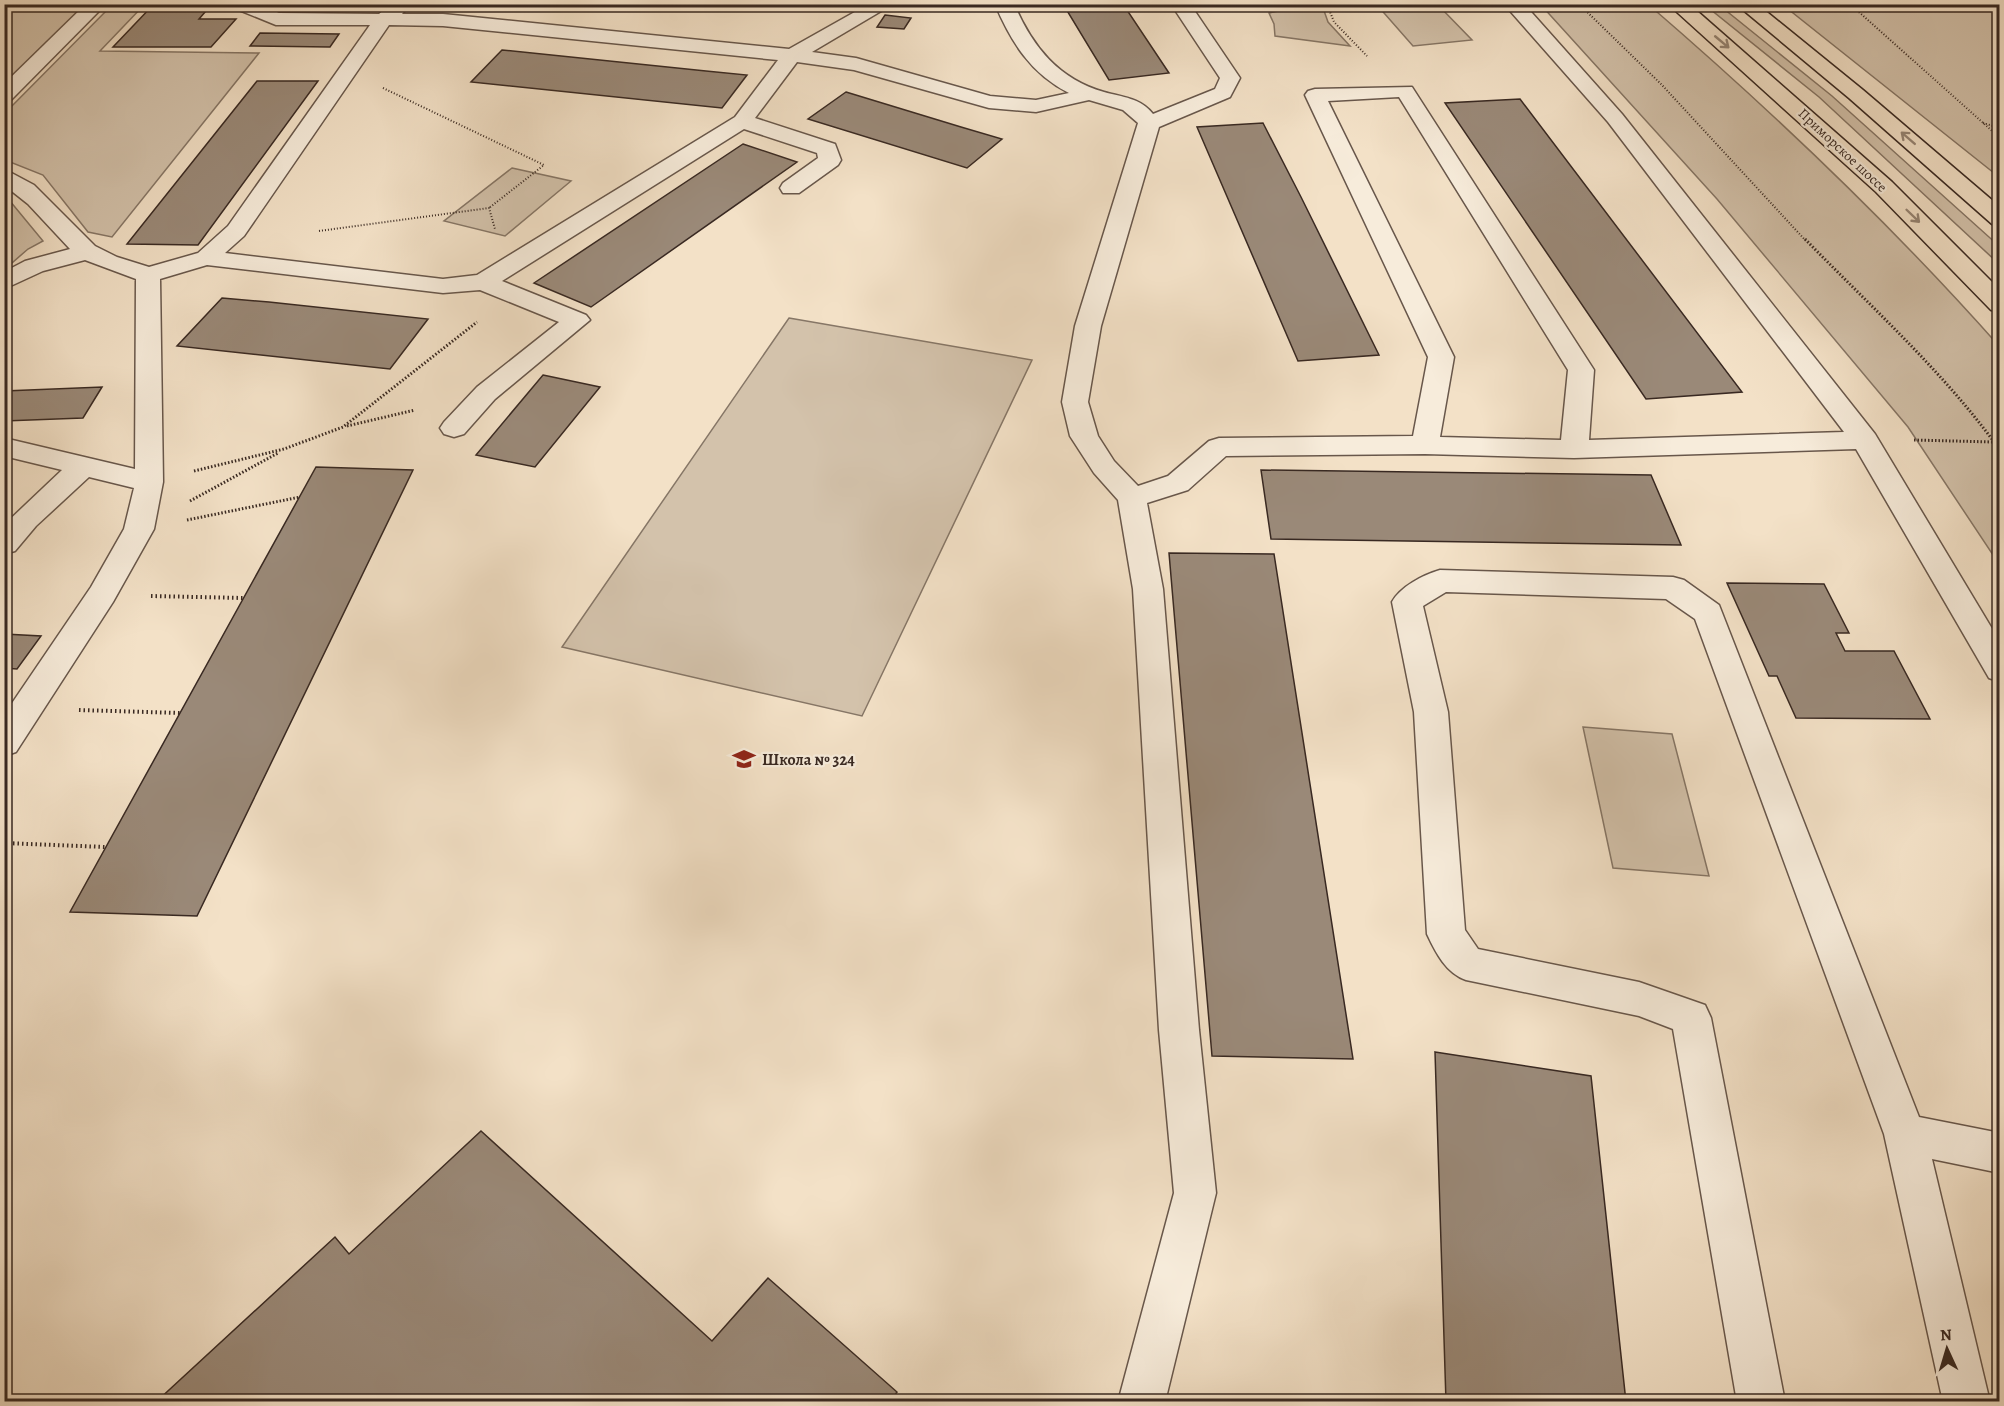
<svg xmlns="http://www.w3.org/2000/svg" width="2004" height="1406" font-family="Alegreya,serif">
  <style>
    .green { fill: #d3c2ab; stroke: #867666; stroke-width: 1.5 }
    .building { fill: #9a8978; stroke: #392922; stroke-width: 1.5 }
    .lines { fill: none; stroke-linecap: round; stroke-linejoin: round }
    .minor-casing { stroke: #68574b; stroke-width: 3 }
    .highway-casing { stroke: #392922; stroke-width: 3 }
    .path-far2 { stroke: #392922; stroke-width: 2; stroke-dasharray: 1 2; stroke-linecap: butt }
    .path-far1 { stroke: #392922; stroke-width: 3; stroke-dasharray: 1.5 2; stroke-linecap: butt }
    .path { stroke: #392922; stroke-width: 4; stroke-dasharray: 1.5 3; stroke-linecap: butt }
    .minor { fill: #f7ecdb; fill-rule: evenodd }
    .highway { fill: #f3e1c7; fill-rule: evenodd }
    .oneway { stroke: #968574 }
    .labels { text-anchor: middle; stroke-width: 4.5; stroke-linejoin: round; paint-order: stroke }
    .far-street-label { font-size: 14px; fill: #392922; stroke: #f7ecdb }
    .poi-label { font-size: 16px; font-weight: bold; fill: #392922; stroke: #f7ecdb; text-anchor: start }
  </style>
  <rect width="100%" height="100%" fill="#f3e1c7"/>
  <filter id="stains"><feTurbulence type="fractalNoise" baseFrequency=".00333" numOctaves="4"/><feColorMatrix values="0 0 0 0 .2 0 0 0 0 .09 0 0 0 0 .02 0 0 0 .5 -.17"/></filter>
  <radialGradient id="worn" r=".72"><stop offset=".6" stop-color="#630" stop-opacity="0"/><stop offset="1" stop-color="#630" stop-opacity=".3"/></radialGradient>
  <g class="green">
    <polygon points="5,5 89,5 5,86"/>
    <polygon points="112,5 144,5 100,51 259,53 112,237 88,232 43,175 5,160 4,114"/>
    <polygon points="1308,5 1322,5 1328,22 1350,46 1275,36 1274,24 1269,13"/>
    <polygon points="1377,5 1438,5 1472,40 1413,46"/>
    <path d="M1541,5h108c124,107 241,218 350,341v218l-91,-137 -191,-228z"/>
    <polygon points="1705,5 1719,5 1832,96 1999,246 1999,264 1819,97"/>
    <polygon points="1783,5 1999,5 1999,177"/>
    <polygon points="512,168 571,181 505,236 444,221"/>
    <polygon points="5,195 43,241 28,249 5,269"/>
    <polygon points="789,318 1032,360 862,716 562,647"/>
    <polygon points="1583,727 1672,734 1709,876 1613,868"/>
  </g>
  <g class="building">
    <polygon points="154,4 212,4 199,19 236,19 211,47 113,47"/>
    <polygon points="1063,4 1123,4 1169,73 1109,80"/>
    <polygon points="885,15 911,18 904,29 877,27"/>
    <polygon points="260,33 339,34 330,47 250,46"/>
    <polygon points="502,50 706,71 747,75 722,108 471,82"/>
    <polygon points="257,81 318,81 198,245 127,244"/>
    <polygon points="846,92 961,127 1002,139 967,168 808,119"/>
    <polygon points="1520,99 1742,392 1646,399 1445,103"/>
    <polygon points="1263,123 1301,197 1379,355 1298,361 1197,127"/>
    <polygon points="743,144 797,162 591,307 534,283"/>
    <polygon points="222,298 269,302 428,319 390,369 177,346"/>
    <polygon points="543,375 600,387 535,467 476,455"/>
    <polygon points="102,387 83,418 4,421 4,391"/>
    <polygon points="316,467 413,470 197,916 70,912"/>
    <polygon points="1261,470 1651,475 1681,545 1271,539"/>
    <polygon points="1169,553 1274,554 1353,1059 1212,1056"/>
    <polygon points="1727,583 1824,584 1849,633 1836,633 1845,651 1894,651 1930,719 1796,718 1777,676 1769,676"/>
    <polygon points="4,634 41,636 17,669 4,668"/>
    <polygon points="1435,1052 1591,1076 1626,1402 1446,1402"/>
    <polygon points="481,1131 712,1341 768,1278 897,1392 890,1402 156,1402 335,1237 349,1254"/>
  </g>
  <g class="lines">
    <g class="minor-casing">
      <g id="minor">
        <polygon points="86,4 106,4 11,100 4,102 4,84"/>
        <path d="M232,4h26l21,9 100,1 12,-10h14l2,4 -5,6h41l346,35 80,-45h24l-81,48 44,6 134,38 46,4 33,-7c-38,-19 -58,-51 -74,-89h19c18,42 44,75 90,88 18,5 37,6 49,22l62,-25 5,-11 -49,-74h19l50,74 -10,19 -71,30 -58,199 -13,76 10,34 16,25 24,25 30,-10 41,-35 10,-3 194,-2 15,-79 -123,-262 3,-4 7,-2 97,-2 182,283 -5,70 255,-8 -236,-310 -104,-118h20l98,110 253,320 125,208v40l-11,-4 -133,-229 -282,9 -149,-4 -199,2 -38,34 -41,13 16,86 36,441 17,163 -51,209h-47l56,-209 -15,-163 -26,-441 -15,-89 -24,-27 -24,-37 -8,-34 13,-76 63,-203 -15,-13 -34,-10 -53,12 -47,-4 -135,-38 -57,-8 -42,56 80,26 6,16 -3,5 -39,28h-16l-3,-5 3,-5 35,-25 -1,-5 -73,-24 -242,152 84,34 4,5 -95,79 -31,35 -10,3 -10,-3 -4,-6 4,-6 33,-35 82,-65 -79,-32 -37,3 -236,-28 -47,14 3,203 -9,47 -41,73 -97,150 -12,4v-41l87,-128 33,-58 10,-41 -45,-11 -53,49 -21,25 -11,3v-29l58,-55 -58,-14v-18l131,31 1,-190 -51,-19 -42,11 -39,18v-17l21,-11 45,-12 -42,-45 -24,-19v-16l30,16 61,61 22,11 32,10 49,-14 30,-27 142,-201h-94l-42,-17zM389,25l54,1 335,34 -43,57 -258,158 -34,4 -218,-26 19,-17zM1399,97l169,273 -7,70 -121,-3 14,-80 -126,-256z"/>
        <path d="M1440,570l233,7 11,3 35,25 200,512 81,16v40l-68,-14 58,243h-47l-59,-268 -189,-515 -29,-20 -220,-7 -23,14 25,106 17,218 13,19 161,33 66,23 6,13 74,384h-48l-64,-373 -34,-13 -173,-36c-20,-7 -30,-27 -39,-46l-13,-222 -22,-110c8,-15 31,-27 48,-32z"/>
      </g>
    </g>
    <g class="highway-casing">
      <g id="highway">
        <polygon points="1668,4 1689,4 1892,182 2000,290 2000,312 1991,310 1876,192"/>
        <polygon points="1736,4 1757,4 1863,90 2000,207 2000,226 1992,224 1849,98"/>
      </g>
    </g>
    <g class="path-far2">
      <polyline points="1327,4 1334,22 1367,56"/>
      <polyline points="1579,4 1662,85 1806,241"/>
      <polyline points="1850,4 2000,138"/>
      <polyline points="383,88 544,165 489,208"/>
      <polyline points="1983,123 2000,128"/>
      <polyline points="319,231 489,208 495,229"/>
    </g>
    <g class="path-far1">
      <path d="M1805,239c67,69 138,132 195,211"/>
      <polyline points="347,426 415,410"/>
      <polyline points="1914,440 1993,442"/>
      <polyline points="194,471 284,449 343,427 477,322"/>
      <polyline points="190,501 278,453"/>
      <polyline points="187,520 300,497"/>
    </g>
    <g class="path">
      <polyline points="151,596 243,598"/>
      <polyline points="79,710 180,713"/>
      <polyline points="4,843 105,847"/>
    </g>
    <use href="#minor" class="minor"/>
    <use href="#highway" class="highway"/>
  </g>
  <defs><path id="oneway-shaft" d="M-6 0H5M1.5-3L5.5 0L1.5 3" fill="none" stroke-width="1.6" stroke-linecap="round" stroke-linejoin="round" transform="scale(1.5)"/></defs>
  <g class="oneway">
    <use href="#oneway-shaft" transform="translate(1722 42) rotate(40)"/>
    <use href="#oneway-shaft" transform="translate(1908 138) rotate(-139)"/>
    <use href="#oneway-shaft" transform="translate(1913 216) rotate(44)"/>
  </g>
  <defs>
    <g id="school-bare" transform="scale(1.8)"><path d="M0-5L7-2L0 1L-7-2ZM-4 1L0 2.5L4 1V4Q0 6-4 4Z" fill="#8f2418" stroke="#f7ecdb" stroke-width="2.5" paint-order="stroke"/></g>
  </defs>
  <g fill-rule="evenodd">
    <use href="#school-bare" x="744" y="759"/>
  </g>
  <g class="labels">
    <g class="far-street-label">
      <text transform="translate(1843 150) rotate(43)" y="5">Приморское шоссе</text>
    </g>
    <g class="poi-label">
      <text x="762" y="765">Школа № 324</text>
    </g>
  </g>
  <rect width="2004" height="1406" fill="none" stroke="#f3e1c7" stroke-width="24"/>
  <rect x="6" y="6" width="1992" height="1394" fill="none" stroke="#392922" stroke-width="3"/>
  <rect x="12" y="12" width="1980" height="1382" fill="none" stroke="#392922" stroke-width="1.5"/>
  <g transform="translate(1947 1349) rotate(356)" stroke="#f7ecdb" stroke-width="4.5" paint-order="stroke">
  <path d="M0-4.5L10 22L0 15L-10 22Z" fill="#392922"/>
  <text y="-9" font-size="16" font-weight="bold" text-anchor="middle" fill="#392922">N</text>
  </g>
  <rect width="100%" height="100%" filter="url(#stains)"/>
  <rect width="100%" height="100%" fill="url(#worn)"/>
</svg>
